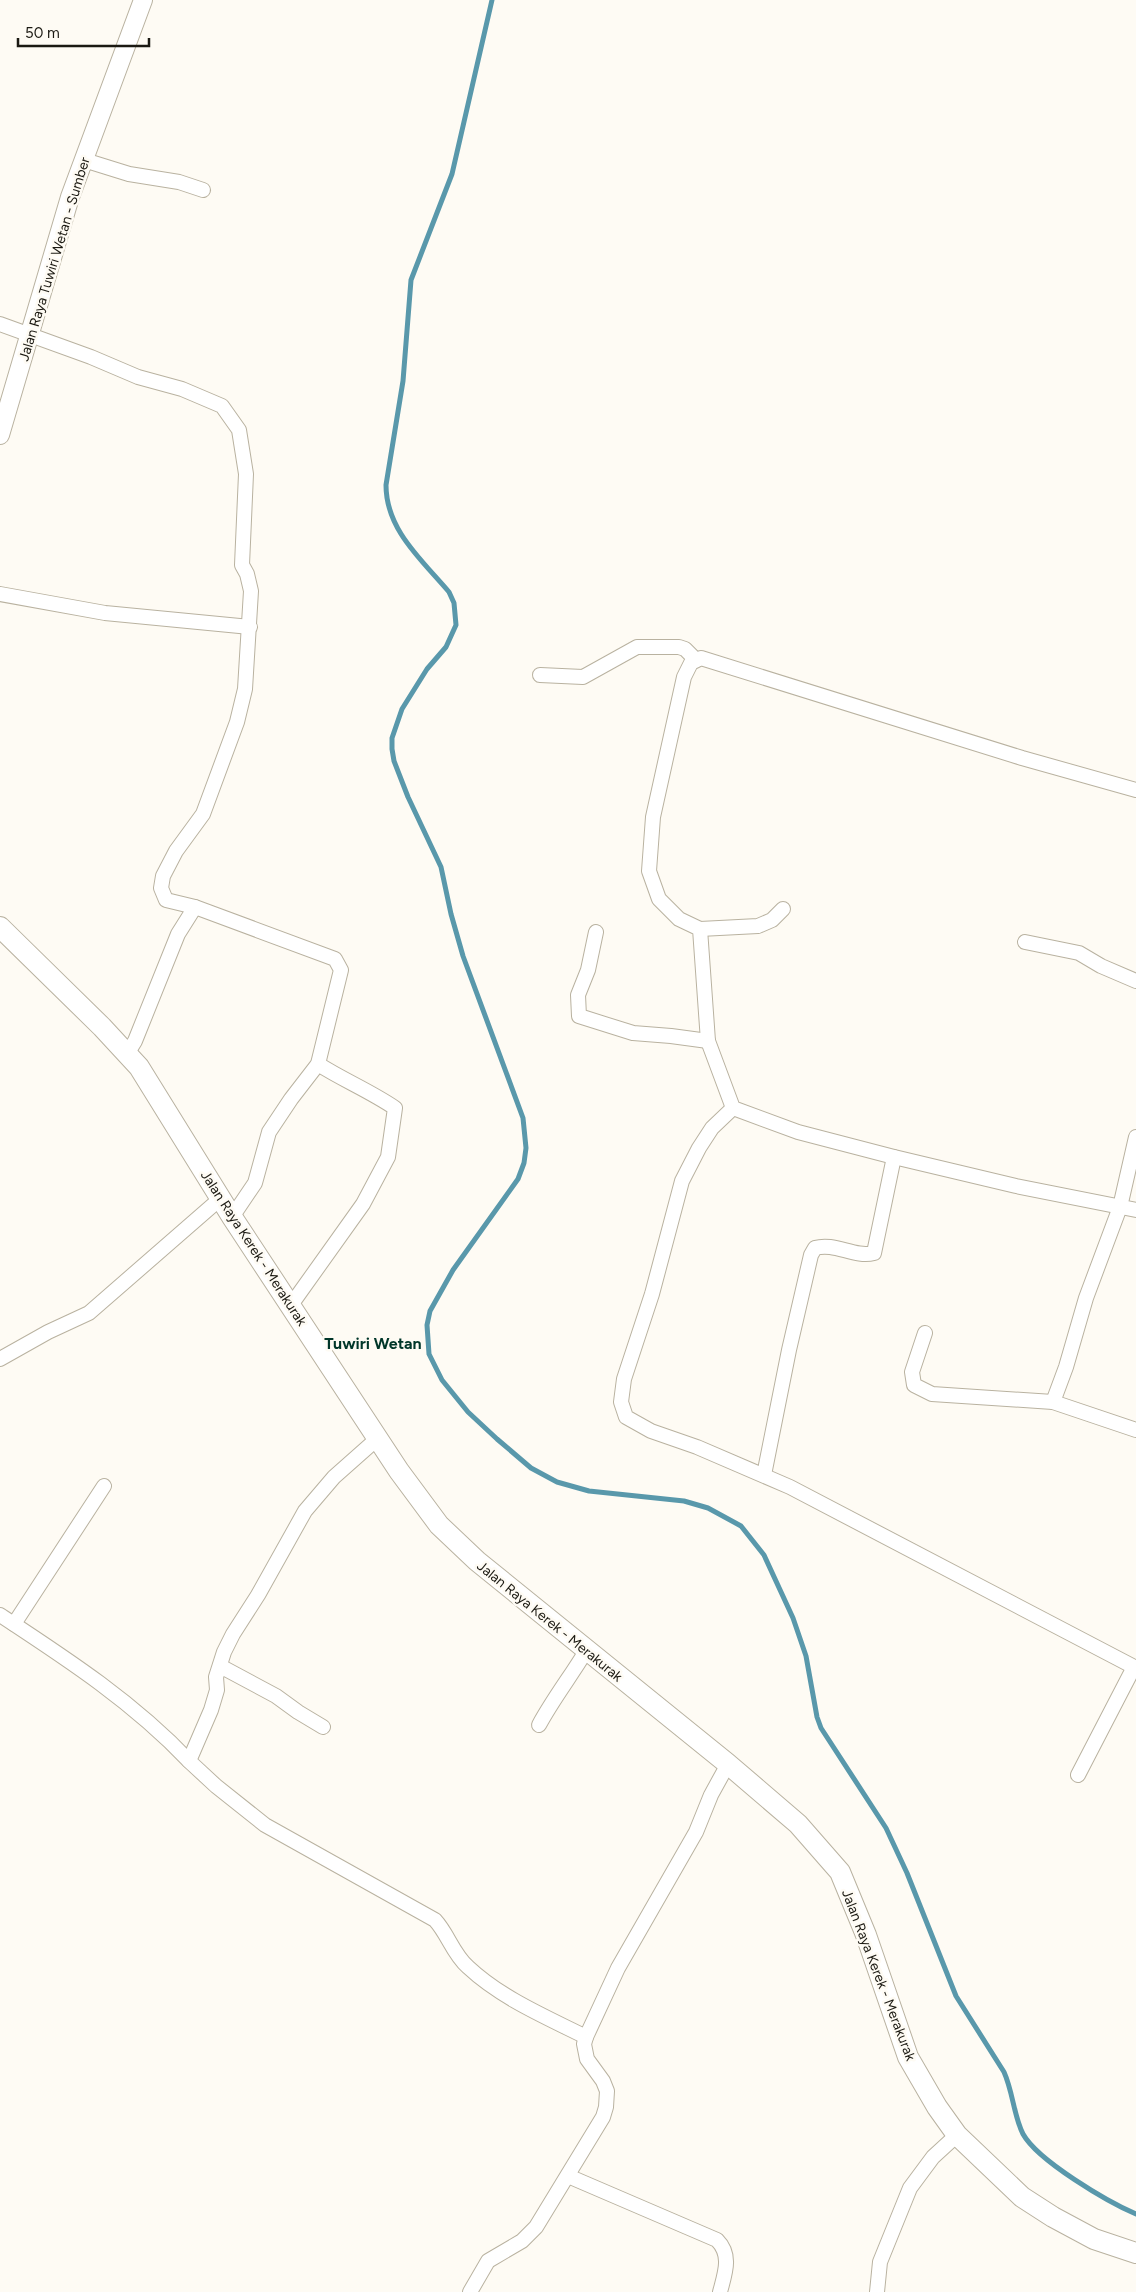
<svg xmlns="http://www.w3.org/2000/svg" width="1136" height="2292" font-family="Figtree,sans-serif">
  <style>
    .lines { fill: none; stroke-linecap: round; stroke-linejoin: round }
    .stream { stroke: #5998ab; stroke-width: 5 }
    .minor-casing { stroke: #b9b2a0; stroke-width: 16 }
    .tertiary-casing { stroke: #b9b2a0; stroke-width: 20 }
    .secondary-casing { stroke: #b9b2a0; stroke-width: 22 }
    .minor { stroke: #fff; stroke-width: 14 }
    .tertiary { stroke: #fff; stroke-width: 18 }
    .secondary { stroke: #fff; stroke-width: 20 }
    .labels { text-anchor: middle; stroke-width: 5; stroke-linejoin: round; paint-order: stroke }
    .street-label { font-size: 14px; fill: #1b1912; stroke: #fefbf4 }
    .quarter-label { font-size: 16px; font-weight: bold; fill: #003629; stroke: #fefbf4 }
  </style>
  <rect width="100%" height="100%" fill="#fefbf4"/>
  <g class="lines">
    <path class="stream" d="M492,0l-40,174 -41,106 -8,101 -17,104c0,45 36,75 63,107l5,11 2,22 -10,22 -19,22 -25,40 -10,29v11l2,12 14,36 33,70 10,47 12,42 60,162 3,30 -2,15 -6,16 -65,91 -23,41 -3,14 2,29 13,26 26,32 29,27 34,29 26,14 32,9 95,10 24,7 33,18 23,29 29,63 13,38 11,61 4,11 65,100 21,45 49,123 48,76c9,20 10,45 19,62 15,27 85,68 113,80"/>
    <g class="minor-casing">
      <g id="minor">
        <polyline points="84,160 129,174 179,182 203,190"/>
        <polyline points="0,324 91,357 138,377 182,389 222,406 239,430 246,474 242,565 247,574 251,591 245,689 237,722 203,814 176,851 163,876 161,888 166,900 195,907 178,934 135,1041 127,1054"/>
        <polyline points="0,594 105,613 250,627"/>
        <polyline points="540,675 583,677 637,647 679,647 685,649 696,660"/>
        <polyline points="1136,790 1022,758 701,658 691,663 684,677 653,817 649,871 659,899 679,919 700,929 708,1041 733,1108 798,1132 894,1157 1016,1186 1136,1210"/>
        <polyline points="195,907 335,959 341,970 318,1064 291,1099 269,1132 255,1183 232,1217"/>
        <polyline points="700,929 758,926 772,920 783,909"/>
        <polyline points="596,932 588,970 578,995 579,1016 633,1033 671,1036 708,1041"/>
        <polyline points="1025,942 1079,953 1101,966 1136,981"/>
        <polyline points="733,1108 712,1128 699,1148 682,1181 652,1294 624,1379 621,1402 626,1417 651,1431 697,1447 790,1487 1136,1668"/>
        <polyline points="1136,1137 1120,1207 1086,1298 1066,1367 1053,1402 1136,1430"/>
        <path d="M291,1305l72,-101 25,-47 7,-49c-25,-17 -52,-28 -77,-44"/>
        <polyline points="925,1333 912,1372 914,1385 932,1394 1053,1402"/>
        <polyline points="0,1359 48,1332 89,1313 221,1198"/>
        <path d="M378,1438l-44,39 -29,34 -47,84 -25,39 -9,18 -8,25 1,13 -6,20 -22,51 27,25 49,39 170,95c13,14 18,34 33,47 33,31 78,50 118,70"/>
        <path d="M764,1475l25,-125 22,-95 4,-7c20,-6 39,10 59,5l20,-96"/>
        <path d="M0,1615c67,44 133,87 189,146"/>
        <polyline points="14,1624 104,1486"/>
        <polyline points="220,1666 276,1696 298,1712 323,1727"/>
        <path d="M539,1725c14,-26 32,-49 47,-74"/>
        <polyline points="1078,1775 1134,1667"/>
        <path d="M568,2176l149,64c15,15 8,33 3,52"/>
        <polyline points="470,2292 488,2261 522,2241 536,2227 603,2117 606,2107 607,2091 603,2081 587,2059 584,2044 586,2037 618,1968 696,1832 711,1795 728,1764"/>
        <polyline points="877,2292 880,2262 910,2188 933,2157 957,2135"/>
      </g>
    </g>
    <g class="tertiary-casing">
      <polyline id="tertiary" points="0,435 70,197 143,0"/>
    </g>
    <g class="secondary-casing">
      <polyline id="secondary" points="0,927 102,1027 139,1067 232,1217 399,1471 439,1525 477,1561 728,1764 798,1824 840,1872 866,1935 908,2057 937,2107 957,2135 1022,2197 1053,2217 1094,2239 1136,2253"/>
    </g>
    <use href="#minor" class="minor"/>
    <use href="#tertiary" class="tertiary"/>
    <use href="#secondary" class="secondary"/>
  </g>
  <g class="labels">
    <g class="street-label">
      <text transform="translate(54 259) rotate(-73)" y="5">Jalan Raya Tuwiri Wetan - Sumber</text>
      <text transform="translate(254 1248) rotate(57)" y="5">Jalan Raya Kerek - Merakurak</text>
      <text transform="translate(550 1621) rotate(39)" y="5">Jalan Raya Kerek - Merakurak</text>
      <text transform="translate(879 1975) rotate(69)" y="5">Jalan Raya Kerek - Merakurak</text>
    </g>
    <g class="quarter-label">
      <text x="373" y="1349">Tuwiri Wetan</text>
    </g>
  </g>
  <path d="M18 38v8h131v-8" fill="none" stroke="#1b1912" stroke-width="2.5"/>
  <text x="25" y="38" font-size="15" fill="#1b1912" stroke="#fefbf4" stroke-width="4" paint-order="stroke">50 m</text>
</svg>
